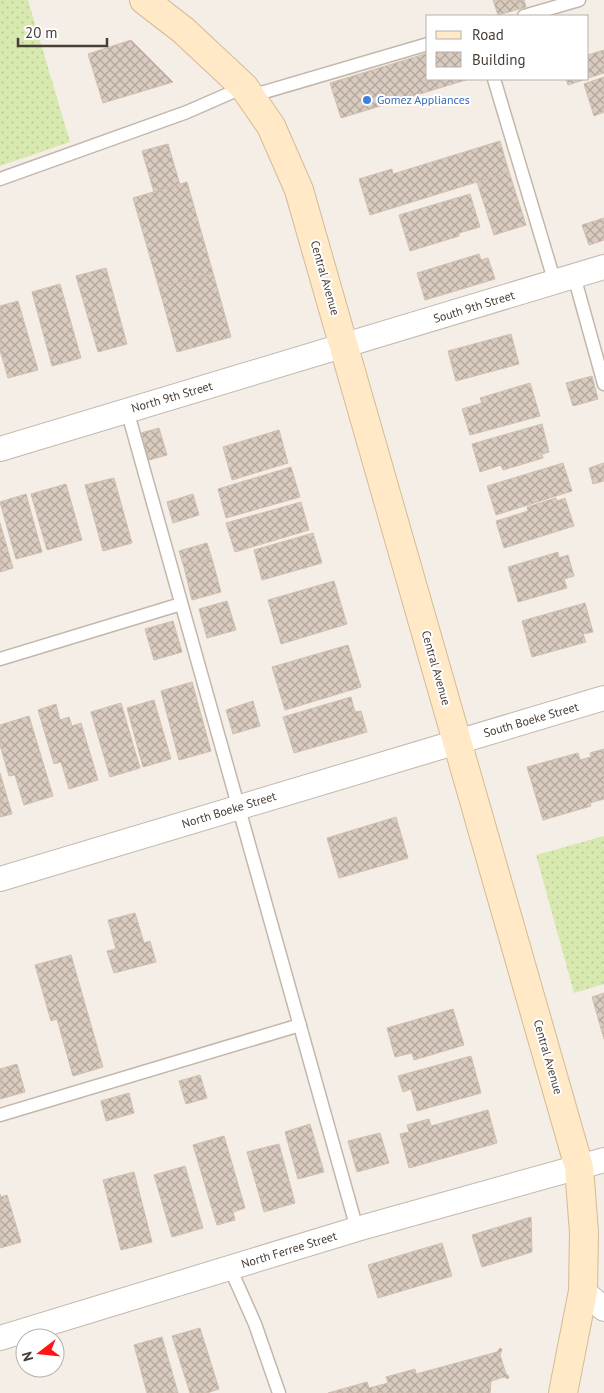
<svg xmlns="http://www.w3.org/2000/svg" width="604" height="1393" font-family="'PT Sans',sans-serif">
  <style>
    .grass { fill: url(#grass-dots) }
    .building { fill: url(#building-cross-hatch); stroke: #d1bfaf }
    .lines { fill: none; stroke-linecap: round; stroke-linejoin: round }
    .service-casing { stroke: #c3b7ac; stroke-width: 15 }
    .minor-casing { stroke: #c3b7ac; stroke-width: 26 }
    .secondary-casing { stroke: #d5bb96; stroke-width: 30 }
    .service { stroke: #fff; stroke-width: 12 }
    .minor { stroke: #fff; stroke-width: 24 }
    .secondary { stroke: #ffe9c6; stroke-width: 28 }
    .shop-dot { fill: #3f7fe0; stroke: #fff; stroke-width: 2 }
    .labels { text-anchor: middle; stroke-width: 4; stroke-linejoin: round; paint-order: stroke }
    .shop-label { font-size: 12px; fill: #366cbe; stroke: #fff; text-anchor: start }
    .street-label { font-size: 12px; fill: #473e36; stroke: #fff }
  </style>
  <defs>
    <pattern id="grass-dots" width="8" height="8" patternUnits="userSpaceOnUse" patternTransform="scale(1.25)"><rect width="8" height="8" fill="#d7e9af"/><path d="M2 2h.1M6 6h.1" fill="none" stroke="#bac997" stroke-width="1.8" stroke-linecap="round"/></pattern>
    <pattern id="building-cross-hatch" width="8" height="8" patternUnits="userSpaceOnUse" patternTransform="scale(1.25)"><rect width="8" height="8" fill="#d9cbbf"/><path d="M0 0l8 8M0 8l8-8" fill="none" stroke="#b2a69c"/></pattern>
  </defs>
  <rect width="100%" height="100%" fill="#f4eee7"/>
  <g class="grass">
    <polygon points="0,0 28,0 70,142 0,166"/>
    <polygon points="604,836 604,984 574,993 536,855"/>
  </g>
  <g class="building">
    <polygon points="493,0 524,0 526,7 498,15"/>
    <polygon points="131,40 173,82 103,103 88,54"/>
    <polygon points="604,50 604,73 588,78 588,55"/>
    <polygon points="428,53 428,79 469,79 341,118 330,83"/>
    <polygon points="604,77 604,112 594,116 584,84"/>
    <polygon points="566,79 586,79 568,85"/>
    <polygon points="500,141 509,172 370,215 359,179 392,169 393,174"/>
    <polygon points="168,144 180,185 154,192 142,151"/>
    <polygon points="509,172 526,225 494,235 477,182"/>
    <polygon points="187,182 213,273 159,288 133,198"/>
    <polygon points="470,194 480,227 459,233 459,236 410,251 399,215"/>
    <polygon points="604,218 604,240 589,245 582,225"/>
    <polygon points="479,254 481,260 488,258 495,279 425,300 417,273"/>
    <polygon points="106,268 127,344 98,352 76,276"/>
    <polygon points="213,273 231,337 177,352 159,288"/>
    <polygon points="60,284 81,358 52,366 32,292"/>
    <polygon points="18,301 38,370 8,378 0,350 0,306"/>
    <polygon points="511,334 519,364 456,381 448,351"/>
    <polygon points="592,376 598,399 573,406 566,383"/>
    <polygon points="530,383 540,416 470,435 462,409 482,403 480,398"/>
    <polygon points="542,424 549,452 542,454 543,458 503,470 501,465 480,472 472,444"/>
    <polygon points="159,428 167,455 149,460 141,433"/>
    <polygon points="279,430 288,463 232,480 223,447"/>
    <polygon points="563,463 572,491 496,515 487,486"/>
    <polygon points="604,463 604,481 593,484 589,468"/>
    <polygon points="291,467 300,497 226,518 218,489"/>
    <polygon points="114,478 132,543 103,551 85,485"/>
    <polygon points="66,484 82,540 47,550 31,494"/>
    <polygon points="26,494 42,552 16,559 0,502"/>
    <polygon points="193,494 199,515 173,523 167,502"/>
    <polygon points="556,498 557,501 565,498 574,526 504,548 496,521 528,511 527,507"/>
    <polygon points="301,502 309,530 235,552 226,523"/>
    <polygon points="0,523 13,568 0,572"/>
    <polygon points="313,533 322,563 262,580 254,550"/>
    <polygon points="207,543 212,559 184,567 179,551"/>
    <polygon points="558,552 559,558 568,555 574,576 564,579 567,588 518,602 508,567"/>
    <polygon points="212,559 221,592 192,600 184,567"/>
    <polygon points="334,581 347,624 281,644 268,600"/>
    <polygon points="227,601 236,630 207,638 199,609"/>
    <polygon points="585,603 593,632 583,634 586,642 532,657 522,621"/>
    <polygon points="173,621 182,652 154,660 145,629"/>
    <polygon points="348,645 361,687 285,710 272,667"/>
    <polygon points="192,682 211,751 179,760 161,691"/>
    <polygon points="351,697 355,712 361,711 367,732 294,753 283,717"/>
    <polygon points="154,700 171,759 143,767 127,708"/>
    <polygon points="253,701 260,726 233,734 226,710"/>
    <polygon points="121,703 140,768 110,777 91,712"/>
    <polygon points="56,704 60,720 69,717 72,726 81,723 98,780 69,789 61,762 54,764 38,710"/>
    <polygon points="29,716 53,796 24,805 15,775 9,776 0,745 0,725"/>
    <polygon points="604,749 604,799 590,803 591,806 543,820 527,767 578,753 580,760 591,757 590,753"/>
    <polygon points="0,773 12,814 0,817"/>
    <polygon points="396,817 408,858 339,878 327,838"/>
    <polygon points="135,913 144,943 150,941 156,962 114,973 107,951 116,949 108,920"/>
    <polygon points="71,955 103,1067 73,1076 57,1019 51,1021 35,965"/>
    <polygon points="604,993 604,1039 592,997"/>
    <polygon points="453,1009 464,1045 414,1060 412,1053 395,1057 387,1028"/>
    <polygon points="471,1056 481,1093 417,1111 411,1089 403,1092 398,1076"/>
    <polygon points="17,1064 25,1092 0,1099 0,1069"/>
    <polygon points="200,1075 207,1098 186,1104 179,1081"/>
    <polygon points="129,1093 134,1113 106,1121 101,1101"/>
    <polygon points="488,1110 497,1143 409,1168 400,1134 409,1132 407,1125 429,1119 431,1126"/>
    <polygon points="310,1124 324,1172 298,1179 285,1132"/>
    <polygon points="380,1133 389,1163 357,1172 348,1141"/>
    <polygon points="224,1136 245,1208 233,1212 235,1220 217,1225 193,1145"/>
    <polygon points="279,1144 295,1203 264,1212 247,1152"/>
    <polygon points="185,1166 203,1228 172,1237 154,1175"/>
    <polygon points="134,1172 152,1242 121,1250 103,1180"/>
    <polygon points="0,1194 1,1197 7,1195 21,1242 0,1248"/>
    <polygon points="531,1217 532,1252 482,1267 472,1235"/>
    <polygon points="442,1243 452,1276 378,1298 368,1265"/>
    <polygon points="200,1328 219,1389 207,1393 190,1393 172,1336"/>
    <polygon points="162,1337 178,1393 147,1393 134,1345"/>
    <polygon points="500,1348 502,1349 500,1355 506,1374 509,1376 508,1379 504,1377 491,1381 490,1393 328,1393 367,1382 369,1388 388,1383 386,1377 415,1369 416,1374 497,1352"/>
  </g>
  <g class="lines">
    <g class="service-casing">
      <g id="service">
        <polyline points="524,16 579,0"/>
        <polyline points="494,79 555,283"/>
        <polyline points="251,96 428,44"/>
        <polyline points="0,179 187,112 244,87"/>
        <polyline points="574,276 604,384"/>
        <polyline points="127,410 357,1229"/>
        <polyline points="0,659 181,604"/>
        <polyline points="0,1115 300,1025"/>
        <polyline points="230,1268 255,1324 279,1393"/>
      </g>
    </g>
    <g class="minor-casing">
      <g id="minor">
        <polyline points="0,449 604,267"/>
        <polyline points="0,879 604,698"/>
        <polyline points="583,1291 604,1309"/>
        <polyline points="0,1338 357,1229 604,1160"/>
      </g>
    </g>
    <g class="secondary-casing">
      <polyline id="secondary" points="144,0 183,30 244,87 271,126 299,190 579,1167 584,1233 583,1291 563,1393"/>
    </g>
    <use href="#service" class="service"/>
    <use href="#minor" class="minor"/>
    <use href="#secondary" class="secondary"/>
  </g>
  <circle class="shop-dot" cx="367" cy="100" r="5"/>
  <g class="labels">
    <g class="shop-label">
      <text x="377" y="104">Gomez Appliances</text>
    </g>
    <g class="street-label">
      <text transform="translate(325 278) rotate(74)" y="4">Central Avenue</text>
      <text transform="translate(474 307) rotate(-17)" y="4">South 9th Street</text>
      <text transform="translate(172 397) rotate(-16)" y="4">North 9th Street</text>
      <text transform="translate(436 668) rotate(74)" y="4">Central Avenue</text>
      <text transform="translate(531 720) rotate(-16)" y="4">South Boeke Street</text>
      <text transform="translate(229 810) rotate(-17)" y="4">North Boeke Street</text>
      <text transform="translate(548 1057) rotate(74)" y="4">Central Avenue</text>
      <text transform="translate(289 1250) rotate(-17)" y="4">North Ferree Street</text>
    </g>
  </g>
  <rect x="426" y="15" width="162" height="65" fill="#ffffff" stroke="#b5b2af"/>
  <rect x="436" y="31" width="25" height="8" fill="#ffe9c6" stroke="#b5b2af"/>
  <text x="472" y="40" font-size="15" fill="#473e36">Road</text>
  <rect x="436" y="52" width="25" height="15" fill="url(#building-cross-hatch)" stroke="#b5b2af"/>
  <text x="472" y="65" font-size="15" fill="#473e36">Building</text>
  <g transform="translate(40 1353) rotate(254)"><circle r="24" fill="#ffffff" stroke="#b5b2af"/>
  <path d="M0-4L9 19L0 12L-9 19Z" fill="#fe1514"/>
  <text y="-8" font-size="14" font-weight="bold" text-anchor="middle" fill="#473e36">N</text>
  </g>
  <path d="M18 38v8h89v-8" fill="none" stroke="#473e36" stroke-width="2.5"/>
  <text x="25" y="38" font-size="15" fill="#473e36" stroke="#ffffff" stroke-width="4" paint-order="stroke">20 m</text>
</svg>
